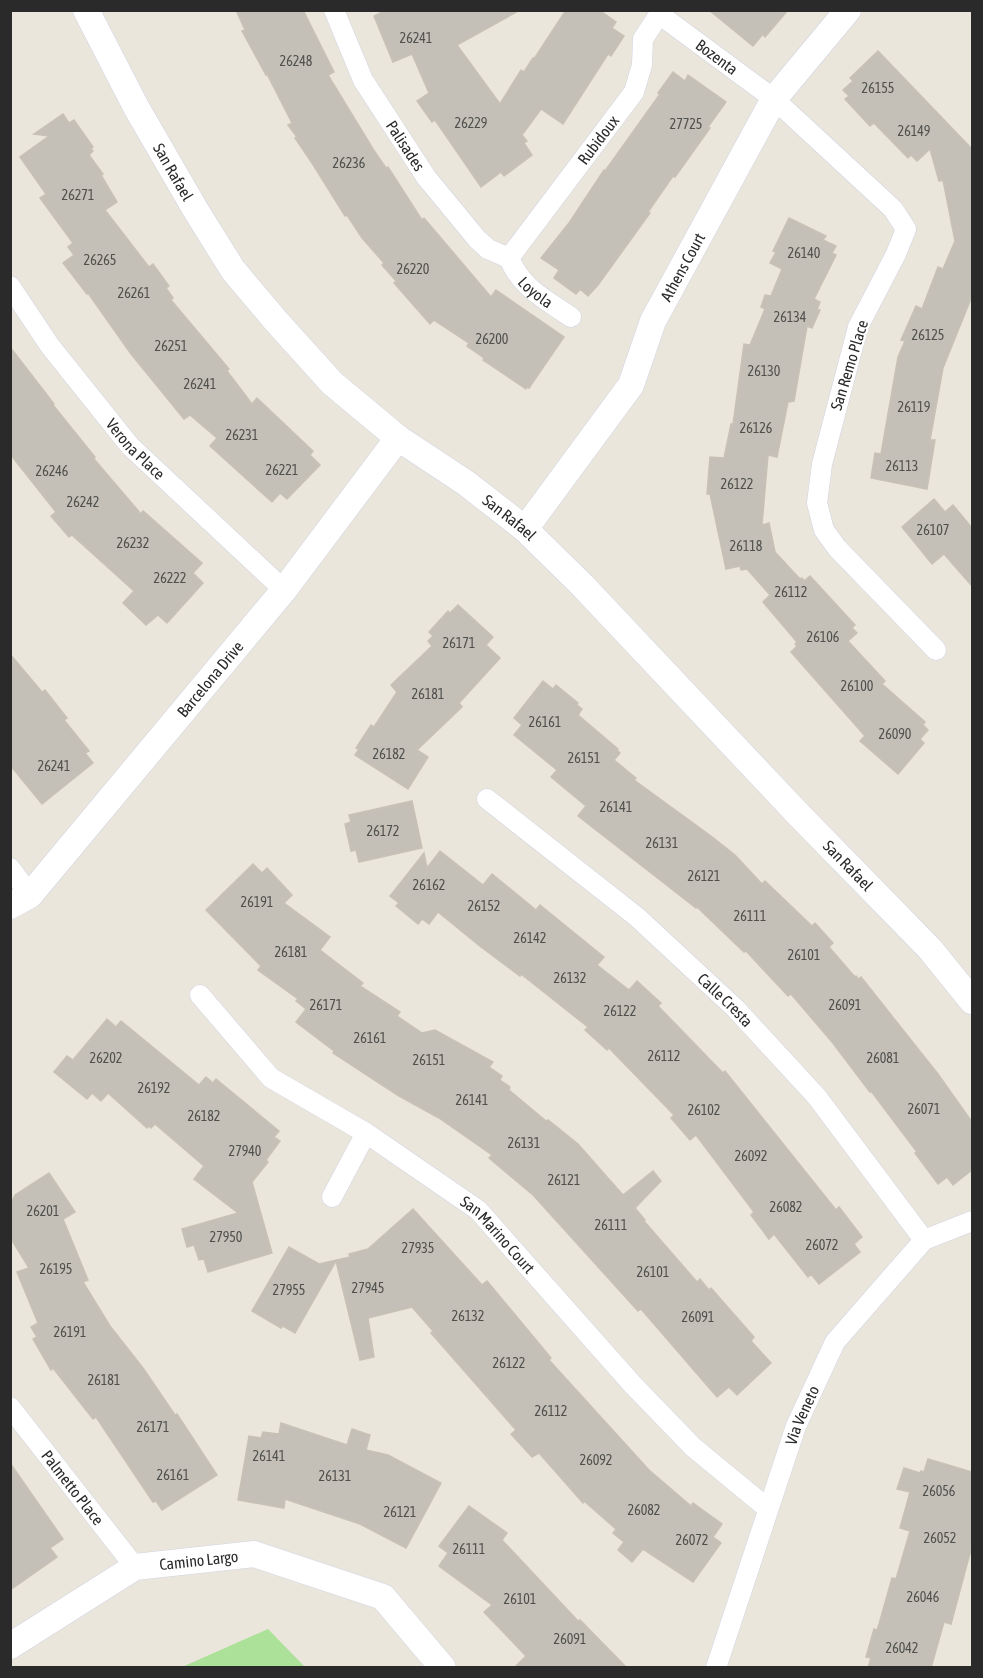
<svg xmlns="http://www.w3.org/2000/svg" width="983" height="1678" font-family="'Asap Condensed',sans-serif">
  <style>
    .green { fill: #ace199 }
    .building { fill: #c4c0b7; stroke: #c7c2b5; stroke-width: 1.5 }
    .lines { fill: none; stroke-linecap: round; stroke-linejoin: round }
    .minor-casing { stroke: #d1d3e2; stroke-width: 21 }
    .tertiary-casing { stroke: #d1d3e2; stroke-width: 27 }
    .minor { stroke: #fff; stroke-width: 20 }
    .tertiary { stroke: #fff; stroke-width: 26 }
    .labels { text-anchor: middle; stroke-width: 4.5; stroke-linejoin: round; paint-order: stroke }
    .number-label { font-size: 14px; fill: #50504d }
    .street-label { font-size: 16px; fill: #2a2a2a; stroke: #fff }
  </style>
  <rect width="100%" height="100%" fill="#ebe6dc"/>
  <polygon class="green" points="268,1629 305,1667 182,1667"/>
  <g class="building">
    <polygon points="236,10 303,10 334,72 328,75 373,149 386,168 388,167 422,220 424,218 491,297 496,290 564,337 529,388 527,387 526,389 483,360 484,358 467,346 469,343 434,320 430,324 394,283 396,281 382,265 384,263 362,238 347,215 345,216 312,163 295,138 297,137 288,125 292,123 267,74 266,75 242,31 245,30"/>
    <polygon points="386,10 520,10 457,45 500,104 521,70 524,72 533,58 534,59 566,10 599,10 616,22 612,28 624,36 611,56 608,54 563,124 541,109 522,135 527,141 524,143 532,155 504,176 501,172 481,187 435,120 432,122 417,101 429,93 412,54 393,62 374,16"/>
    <polygon points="709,10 788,10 765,37 763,34 753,46"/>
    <polygon points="878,51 972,149 972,296 943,368 930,440 935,440 927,489 871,478 875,453 881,454 898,357 905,341 901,340 916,306 922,309 938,267 943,269 955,241 943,180 939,181 930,149 917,161 911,155 908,158 874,123 870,126 845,99 849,96 843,90 853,81 850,78"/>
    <polygon points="673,72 685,81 688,75 726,102 708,127 710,128 675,177 673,176 648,212 650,213 598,285 588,296 580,289 576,294 554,278 559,270 541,258 569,223 604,170 605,171 660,94 658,93"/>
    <polygon points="63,114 69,123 74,120 93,147 91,149 93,151 89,155 103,174 101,175 117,202 105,210 149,267 153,264 169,286 166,288 173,298 171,300 229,369 227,371 252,404 257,398 313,451 310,455 320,465 287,499 280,493 272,502 210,446 217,438 190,415 184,419 131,354 88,293 87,294 63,263 74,255 68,247 73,243 40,198 46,194 20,157 49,136 34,134"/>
    <polygon points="789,218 826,236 823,240 836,246 832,253 836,255 814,299 820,302 817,310 820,310 812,328 807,326 794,401 788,402 777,457 768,455 762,525 769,523 775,552 800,579 802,578 804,581 810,576 855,625 852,628 857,633 848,641 885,681 882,684 925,722 923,725 928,730 920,739 924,743 898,774 860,741 865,736 791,652 797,646 795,644 797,642 763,602 770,595 747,569 741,570 740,566 726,569 710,494 707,494 710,457 724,458 731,424 733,424 744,344 750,345 765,309 761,307 765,295 771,296 782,269 770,263 776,252 773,251"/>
    <polygon points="10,347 54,404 53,405 95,457 94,459 141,514 143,511 202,563 193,573 203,583 167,623 158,615 146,625 123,603 134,591 72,535 69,537 51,516 56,512 10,454"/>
    <polygon points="934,499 945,512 953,505 972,528 972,586 944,554 932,564 902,527"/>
    <polygon points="458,605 493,637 486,645 500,658 459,703 462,707 417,750 428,757 408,789 355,755 359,749 356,748 371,725 374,727 397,692 391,685 432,646 428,641 433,636 429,632 448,611 450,613"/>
    <polygon points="10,654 42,692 45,690 67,718 64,720 89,751 85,753 93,763 42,804 10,765"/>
    <polygon points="543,681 553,689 556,685 578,703 577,705 582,709 578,715 618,749 617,750 620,753 614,760 636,778 634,780 711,836 735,855 762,884 765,881 812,926 815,923 833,943 829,947 855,977 856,976 859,979 861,977 938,1074 972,1122 972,1170 953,1185 947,1177 938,1184 915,1153 917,1152 871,1091 870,1092 832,1042 791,994 788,996 746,951 744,952 697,907 696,908 578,816 586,806 551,777 557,770 514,735 522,725 514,718"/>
    <polygon points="412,801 422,848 359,862 356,850 351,851 345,824 351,822 349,815"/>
    <polygon points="440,851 483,885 492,874 536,910 540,905 604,957 597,965 629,990 637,981 661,1003 658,1006 723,1073 725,1071 836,1210 839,1207 862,1237 854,1244 860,1252 819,1284 811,1274 808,1277 774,1234 769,1239 751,1215 754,1212 696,1135 690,1140 671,1118 674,1115 609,1048 607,1050 585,1030 588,1027 521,974 520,976 481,947 438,912 429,924 422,919 418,924 396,906 399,903 390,896 424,853 427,868"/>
    <polygon points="253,864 262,873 267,868 292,895 284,903 330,937 320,950 363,983 360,986 400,1012 397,1016 422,1033 435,1030 493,1062 489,1067 502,1076 500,1080 510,1087 509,1090 546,1121 548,1120 578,1144 623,1195 653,1171 661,1181 635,1208 645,1220 644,1221 697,1282 700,1279 709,1290 711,1288 754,1337 751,1341 771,1363 737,1395 729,1387 717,1397 641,1309 638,1311 533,1195 489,1158 492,1155 439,1118 399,1096 333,1053 334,1051 296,1022 306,1009 296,1001 298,999 258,970 261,966 206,910"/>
    <polygon points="107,1019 116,1027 121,1021 199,1085 206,1077 213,1083 216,1079 279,1131 274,1137 280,1141 266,1160 268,1162 252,1182 272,1253 208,1272 204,1259 199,1260 194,1245 187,1247 182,1229 238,1213 194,1179 204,1166 155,1124 151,1128 149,1126 147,1128 108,1093 101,1101 92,1093 87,1099 54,1072 67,1056 73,1060"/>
    <polygon points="49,1173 75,1212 63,1219 88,1280 83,1282 110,1326 143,1368 175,1415 177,1414 217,1475 162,1510 156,1501 153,1502 96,1417 93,1419 53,1368 51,1370 33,1339 37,1337 31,1327 38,1323 17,1272 29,1268 10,1237 11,1203 15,1195"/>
    <polygon points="413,1209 482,1285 487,1281 551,1358 549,1360 649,1470 691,1506 693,1503 722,1524 713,1537 721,1543 693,1582 643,1549 632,1562 618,1550 624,1542 613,1533 616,1529 584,1501 583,1503 539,1453 532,1457 511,1434 516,1430 431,1333 433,1331 412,1307 368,1318 374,1357 360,1360 336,1261 295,1333 283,1326 281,1328 252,1311 289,1247 319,1264 350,1257 349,1254 368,1249"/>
    <polygon points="281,1423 347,1445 352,1429 370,1435 366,1450 388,1455 441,1483 406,1548 360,1524 285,1499 284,1508 238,1500 249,1436 261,1438 263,1432 279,1434"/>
    <polygon points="928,1459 972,1472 972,1546 951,1624 944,1622 931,1668 868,1668 871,1658 866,1657 874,1629 877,1630 879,1624 892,1578 896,1579 910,1531 900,1528 910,1492 897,1489 904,1468 920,1473 921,1471 924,1472"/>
    <polygon points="10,1463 63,1539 50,1548 57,1557 10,1590"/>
    <polygon points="469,1506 507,1533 502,1540 578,1621 580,1620 627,1668 514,1668 526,1656 484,1612 492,1605 439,1566 448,1553 439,1546"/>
  </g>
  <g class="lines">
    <g class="minor-casing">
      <g id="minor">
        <path id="s1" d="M334,10l29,70 63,97 51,62 11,10 21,9"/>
        <path id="s2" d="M659,14l115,85 119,110 13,20 -10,25 -38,73 -36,137 -5,39 7,27 13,18 99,102"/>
        <path id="s3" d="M509,258l125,-166 8,-27 1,-26 19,-29"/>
        <path id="s4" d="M509,258c12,30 36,41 62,59"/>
        <path id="s5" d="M10,286l40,60 80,100 154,144"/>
        <path id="s6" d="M487,799l150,118 99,92 81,88 107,143"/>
        <polyline points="10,868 30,895"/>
        <path id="s7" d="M200,995l71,83 95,55 112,77 155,175 60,62 74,61"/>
        <polyline points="332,1197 366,1133"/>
        <path id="s8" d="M10,1407l125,160"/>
        <path id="s9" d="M716,1668l80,-242 39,-84 89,-102 48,-19"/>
      </g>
    </g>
    <g class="tertiary-casing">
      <g id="tertiary">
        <path id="s10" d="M86,10l50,97 59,102 38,61 43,51 56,62 66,55 68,45 59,46 57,56 217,230 131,134 42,52"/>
        <path id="s11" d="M525,529l106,-144 22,-64 121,-222 74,-89"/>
        <path id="s12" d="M10,906l20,-11 254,-305 114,-152"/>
        <path id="s13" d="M10,1646l125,-79 119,-13 129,43 60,71"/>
      </g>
    </g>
    <use href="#minor" class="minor"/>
    <use href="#tertiary" class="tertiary"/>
  </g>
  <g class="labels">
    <g class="number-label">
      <text x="416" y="43">26241</text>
      <text x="296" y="66">26248</text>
      <text x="878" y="93">26155</text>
      <text x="471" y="128">26229</text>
      <text x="686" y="129">27725</text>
      <text x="914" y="136">26149</text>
      <text x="349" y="168">26236</text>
      <text x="78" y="200">26271</text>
      <text x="804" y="258">26140</text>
      <text x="100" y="265">26265</text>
      <text x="413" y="274">26220</text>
      <text x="134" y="298">26261</text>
      <text x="790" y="322">26134</text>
      <text x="928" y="340">26125</text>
      <text x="492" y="344">26200</text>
      <text x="171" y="351">26251</text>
      <text x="764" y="376">26130</text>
      <text x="200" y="389">26241</text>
      <text x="914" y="412">26119</text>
      <text x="756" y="433">26126</text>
      <text x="242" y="440">26231</text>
      <text x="902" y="471">26113</text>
      <text x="282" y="475">26221</text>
      <text x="52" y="476">26246</text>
      <text x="737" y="489">26122</text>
      <text x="83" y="507">26242</text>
      <text x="933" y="535">26107</text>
      <text x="133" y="548">26232</text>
      <text x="746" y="551">26118</text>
      <text x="170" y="583">26222</text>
      <text x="791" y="597">26112</text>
      <text x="823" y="642">26106</text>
      <text x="459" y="648">26171</text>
      <text x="857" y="691">26100</text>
      <text x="428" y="699">26181</text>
      <text x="545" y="727">26161</text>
      <text x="895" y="739">26090</text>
      <text x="389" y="759">26182</text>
      <text x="584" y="763">26151</text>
      <text x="54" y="771">26241</text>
      <text x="616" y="812">26141</text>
      <text x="383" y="836">26172</text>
      <text x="662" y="848">26131</text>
      <text x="704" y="881">26121</text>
      <text x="429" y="890">26162</text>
      <text x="257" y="907">26191</text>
      <text x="484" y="911">26152</text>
      <text x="750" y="921">26111</text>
      <text x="530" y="943">26142</text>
      <text x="291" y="957">26181</text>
      <text x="804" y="960">26101</text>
      <text x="570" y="983">26132</text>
      <text x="326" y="1010">26171</text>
      <text x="845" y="1010">26091</text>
      <text x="620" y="1016">26122</text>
      <text x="370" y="1043">26161</text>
      <text x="664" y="1061">26112</text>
      <text x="106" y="1063">26202</text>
      <text x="883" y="1063">26081</text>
      <text x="429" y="1065">26151</text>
      <text x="154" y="1093">26192</text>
      <text x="472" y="1105">26141</text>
      <text x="924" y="1114">26071</text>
      <text x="704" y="1115">26102</text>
      <text x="204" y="1121">26182</text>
      <text x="524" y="1148">26131</text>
      <text x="245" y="1156">27940</text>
      <text x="751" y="1161">26092</text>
      <text x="564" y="1185">26121</text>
      <text x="786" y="1212">26082</text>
      <text x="43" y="1216">26201</text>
      <text x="611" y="1230">26111</text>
      <text x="226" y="1242">27950</text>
      <text x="822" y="1250">26072</text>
      <text x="418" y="1253">27935</text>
      <text x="56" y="1274">26195</text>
      <text x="653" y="1277">26101</text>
      <text x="368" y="1293">27945</text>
      <text x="289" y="1295">27955</text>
      <text x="468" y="1321">26132</text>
      <text x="698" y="1322">26091</text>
      <text x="70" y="1337">26191</text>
      <text x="509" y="1368">26122</text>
      <text x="104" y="1385">26181</text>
      <text x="551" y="1416">26112</text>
      <text x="153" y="1432">26171</text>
      <text x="269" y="1461">26141</text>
      <text x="596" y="1465">26092</text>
      <text x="173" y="1480">26161</text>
      <text x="335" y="1481">26131</text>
      <text x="939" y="1496">26056</text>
      <text x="644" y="1515">26082</text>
      <text x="400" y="1517">26121</text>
      <text x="940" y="1543">26052</text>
      <text x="692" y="1545">26072</text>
      <text x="469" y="1554">26111</text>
      <text x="923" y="1602">26046</text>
      <text x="520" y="1604">26101</text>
      <text x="570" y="1644">26091</text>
      <text x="902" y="1653">26042</text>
    </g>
    <g class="street-label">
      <text dy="6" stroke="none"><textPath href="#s2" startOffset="72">Bozenta</textPath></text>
      <text dy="6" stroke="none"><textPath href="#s3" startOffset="148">Rubidoux</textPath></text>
      <text dy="6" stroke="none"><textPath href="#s1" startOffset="154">Palisades</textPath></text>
      <text dy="6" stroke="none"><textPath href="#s10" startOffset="184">San Rafael</textPath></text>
      <text dy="6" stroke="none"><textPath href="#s11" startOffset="308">Athens Court</textPath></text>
      <text dy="6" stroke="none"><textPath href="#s4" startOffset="44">Loyola</textPath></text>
      <text transform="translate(849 365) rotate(-73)" y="6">San Remo Place</text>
      <text dy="6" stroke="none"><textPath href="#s5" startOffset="206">Verona Place</textPath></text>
      <text dy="6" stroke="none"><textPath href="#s10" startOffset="672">San Rafael</textPath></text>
      <text dy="6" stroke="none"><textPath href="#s12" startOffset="304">Barcelona Drive</textPath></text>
      <text dy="6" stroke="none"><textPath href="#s10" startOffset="1158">San Rafael</textPath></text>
      <text dy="6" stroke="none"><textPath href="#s6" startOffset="312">Calle Cresta</textPath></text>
      <text dy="6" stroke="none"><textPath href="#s7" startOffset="386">San Marino Court</textPath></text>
      <text dy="6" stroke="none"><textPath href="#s9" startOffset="267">Via Veneto</textPath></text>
      <text dy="6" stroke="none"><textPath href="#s8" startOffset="102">Palmetto Place</textPath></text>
      <text dy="6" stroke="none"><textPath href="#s13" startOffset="212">Camino Largo</textPath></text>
    </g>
  </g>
  <rect width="983" height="1678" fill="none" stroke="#2a2a2a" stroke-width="24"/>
</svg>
